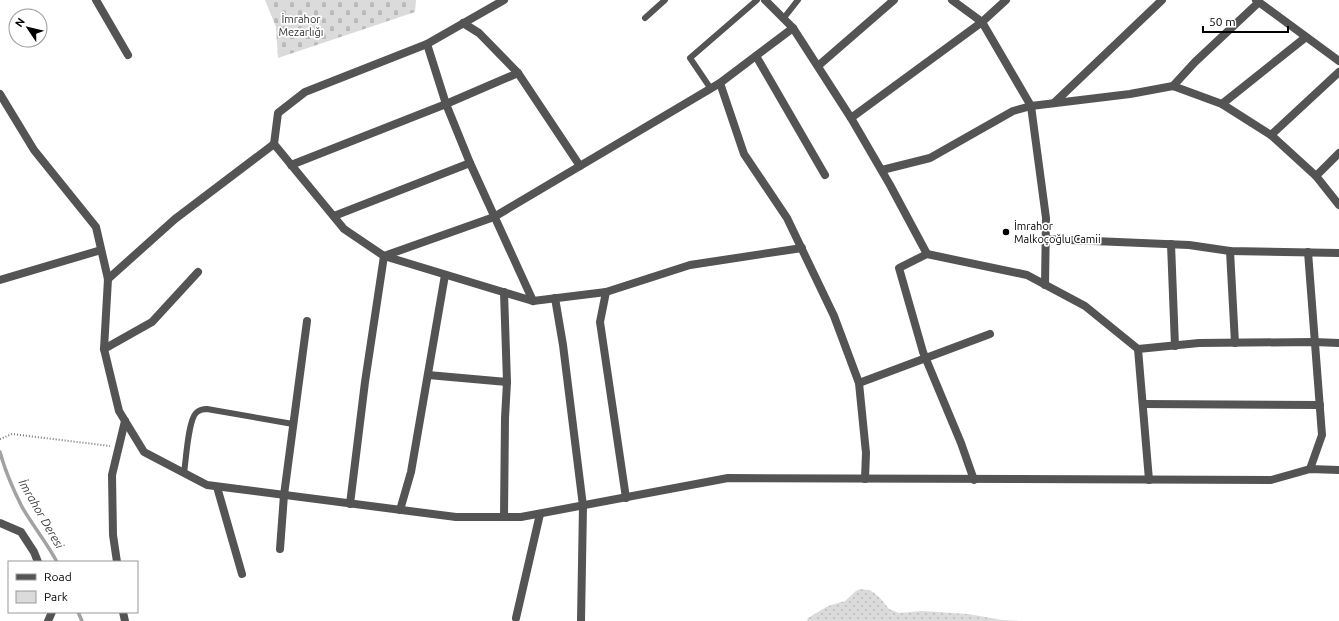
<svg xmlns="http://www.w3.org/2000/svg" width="1339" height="621" font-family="Ubuntu,sans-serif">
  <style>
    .green { fill: url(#green-dots) }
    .cemetery { fill: url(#cemetery-stones) }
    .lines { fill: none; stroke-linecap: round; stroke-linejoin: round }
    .stream { stroke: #a2a2a2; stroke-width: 3.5 }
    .path { stroke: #767676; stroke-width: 2; stroke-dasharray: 1 2; stroke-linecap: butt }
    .service { stroke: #545454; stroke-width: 6 }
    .minor { stroke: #545454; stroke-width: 8 }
    .poi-dot { fill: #000; stroke: #fff; stroke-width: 1.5 }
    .labels { text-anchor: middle; stroke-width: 3.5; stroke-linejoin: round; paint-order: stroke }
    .park-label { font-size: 11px; fill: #323232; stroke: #fff }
    .poi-label { font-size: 11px; fill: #000; stroke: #fff; text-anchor: start }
    .water-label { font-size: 12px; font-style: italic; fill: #434343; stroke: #fff }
  </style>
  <defs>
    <pattern id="green-dots" width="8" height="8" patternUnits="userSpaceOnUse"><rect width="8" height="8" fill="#dbdbdb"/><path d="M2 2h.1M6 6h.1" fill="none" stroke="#bababa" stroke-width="1.8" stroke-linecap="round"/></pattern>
    <pattern id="cemetery-stones" width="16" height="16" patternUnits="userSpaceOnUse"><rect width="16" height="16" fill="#dbdbdb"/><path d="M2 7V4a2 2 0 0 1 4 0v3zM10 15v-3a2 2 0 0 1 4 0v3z" fill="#bababa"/></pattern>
  </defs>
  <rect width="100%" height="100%" fill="#fff"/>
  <polygon class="green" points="860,589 869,590 873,592 880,598 889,609 899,613 922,611 968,614 1002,620 1024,621 807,621 808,618 828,606 845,601 856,591"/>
  <polygon class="cemetery" points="265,0 416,0 415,12 278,58 276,27"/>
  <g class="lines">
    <g class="stream">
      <path d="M0,452c5,19 13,37 22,55 11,19 25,36 35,55"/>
      <polyline points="78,612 82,621"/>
    </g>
    <polyline class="path" points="0,439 12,434 110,446"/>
    <g class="service">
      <polyline points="645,18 665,0"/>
      <polyline points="783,19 798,0"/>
      <polyline points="711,89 690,58 757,0"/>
      <path d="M184,473c2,-12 4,-52 12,-60 3,-3 7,-4 11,-4l86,15"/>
    </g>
    <g class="minor">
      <polyline points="96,0 128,55"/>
      <polyline points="504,0 427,44 305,92 278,113 274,144 344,229 384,256 533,301 606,292 690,265 802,248"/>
      <polyline points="765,0 793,28 851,118 890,185 927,254"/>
      <polyline points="952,0 982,22 1031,106 1046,218 1045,285"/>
      <polyline points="1256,0 1339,61"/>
      <polyline points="463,23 479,33 518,73 580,166"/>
      <polyline points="427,44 446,104 470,163 533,301"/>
      <polyline points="756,56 825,175"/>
      <polyline points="818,66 894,0"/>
      <polyline points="720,83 744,154 787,218 834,316 859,383 866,453 865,479"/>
      <polyline points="1173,86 1195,62 1259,2"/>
      <polyline points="0,94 34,150 96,227 108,279 104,349 119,411 144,452 207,485 456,517 521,517 728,478 1271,480 1310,469 1339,470"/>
      <polyline points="1054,103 1162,0"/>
      <polyline points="1222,104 1306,37"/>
      <polyline points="851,118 982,22 1006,0"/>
      <polyline points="1271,135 1316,176 1339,205"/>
      <polyline points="291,165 446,104 518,73"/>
      <polyline points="882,170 930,158 1013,111 1031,106 1130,94 1173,86 1222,104 1271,135 1339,72"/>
      <polyline points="1316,176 1339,153"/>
      <polyline points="334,216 470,163"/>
      <polyline points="1046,239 1189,245 1230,251 1339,253"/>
      <polyline points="1171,244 1175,346"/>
      <polyline points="1230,251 1235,343"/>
      <polyline points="1308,252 1322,435 1310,469"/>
      <polyline points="108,279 175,219 274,144"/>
      <polyline points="0,280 101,250"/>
      <polyline points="606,292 600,322 626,498"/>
      <polyline points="555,298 563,345 583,506 581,621"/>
      <polyline points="104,349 152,322 198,272"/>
      <polyline points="428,375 507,382"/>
      <polyline points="859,383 990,334"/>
      <polyline points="1143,404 1320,405"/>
      <polyline points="974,480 961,443 923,352 899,268 927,254 1027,275 1085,306 1138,349"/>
      <polyline points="1149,480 1138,349 1199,343 1314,342 1339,343"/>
      <polyline points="217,487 242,574"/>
      <polyline points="350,504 365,382 384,256 494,217 720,83 793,28"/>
      <polyline points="400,510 411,472 445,275"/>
      <polyline points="504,517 505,418 507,382 504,292"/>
      <polyline points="0,523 21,532 34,552 38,562"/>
      <polyline points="280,549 284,495 307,321"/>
      <polyline points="117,562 113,535 112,475 125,421"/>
      <polyline points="123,612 125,621"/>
      <polyline points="516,618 540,514"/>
      <polyline points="48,621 52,612"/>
    </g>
  </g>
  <circle class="poi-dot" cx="1006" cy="232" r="4"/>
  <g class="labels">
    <g class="park-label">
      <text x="301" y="23">İmrahor<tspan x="301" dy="13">Mezarlığı</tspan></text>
    </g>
    <g class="poi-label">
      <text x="1014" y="230">İmrahor<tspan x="1014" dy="13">Malkoçoğlu Camii</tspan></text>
    </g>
    <g class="water-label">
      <text transform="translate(41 514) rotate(60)" y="4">İmrahor Deresi</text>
    </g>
  </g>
  <rect x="8" y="561" width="130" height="52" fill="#ffffff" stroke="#999999"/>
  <rect x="16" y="574" width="20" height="6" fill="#545454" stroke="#999999"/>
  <text x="44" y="581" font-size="12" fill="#000000">Road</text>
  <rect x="16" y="591" width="20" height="12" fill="#dbdbdb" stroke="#999999"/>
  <text x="44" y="601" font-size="12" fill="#000000">Park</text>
  <g transform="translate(28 28) rotate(305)"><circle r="19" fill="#ffffff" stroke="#999999"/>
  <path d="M0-3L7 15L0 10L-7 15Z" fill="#000000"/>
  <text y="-6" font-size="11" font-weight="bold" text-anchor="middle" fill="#000000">N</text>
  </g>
  <path d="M1203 26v6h85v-6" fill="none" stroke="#000000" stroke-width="2"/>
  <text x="1209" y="26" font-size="12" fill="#000000" stroke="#ffffff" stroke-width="3" paint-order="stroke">50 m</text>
</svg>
